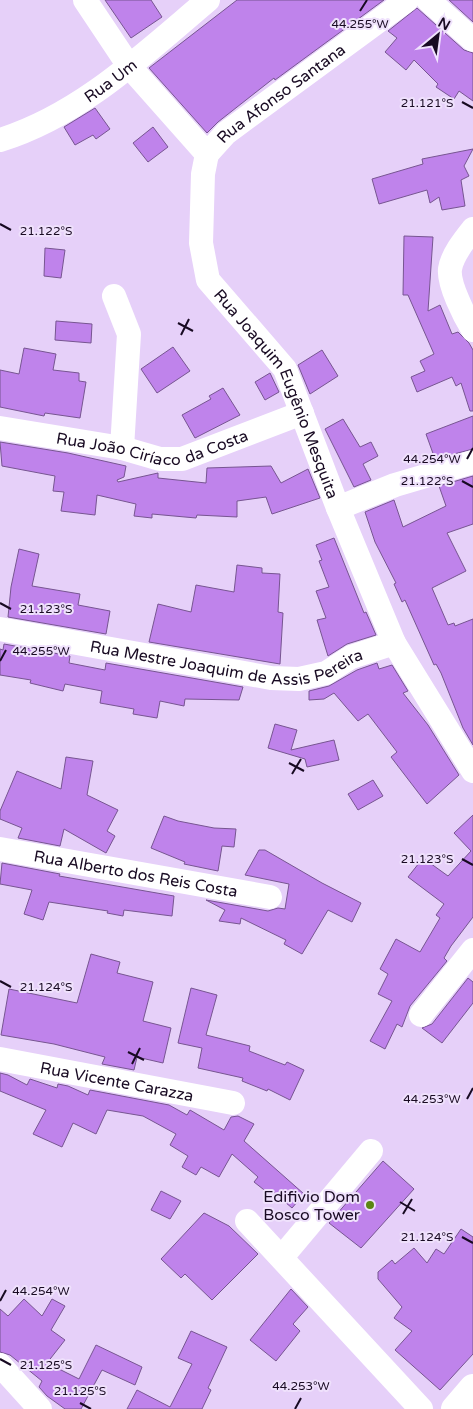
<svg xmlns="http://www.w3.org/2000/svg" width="473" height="1409" font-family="'Varela Round',sans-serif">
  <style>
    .building { fill: #bf83eb; stroke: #775591 }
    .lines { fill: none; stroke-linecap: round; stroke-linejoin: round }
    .street { stroke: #fff; stroke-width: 24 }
    .secondary { stroke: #fff; stroke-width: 28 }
    .ticks { fill: none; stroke: #180a22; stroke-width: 2 }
    .poi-dot { fill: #5b8613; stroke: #efe1fc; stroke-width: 2 }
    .labels { text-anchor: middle; stroke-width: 4; stroke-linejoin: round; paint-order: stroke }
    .street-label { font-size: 16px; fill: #180a22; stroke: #efe1fc }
    .poi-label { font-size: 16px; fill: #180a22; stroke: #efe1fc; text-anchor: end }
    .ticks-label { font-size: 12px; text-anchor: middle; fill: #180a22; stroke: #efe1fc; stroke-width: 4; stroke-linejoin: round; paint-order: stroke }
  </style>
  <rect width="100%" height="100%" fill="#e6d0f9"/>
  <g class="building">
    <polygon points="105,0 151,0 162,17 131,38"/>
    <polygon points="237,0 384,0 275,80 274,78 218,122 207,133 149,68"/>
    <polygon points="449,0 473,0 473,22"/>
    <polygon points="417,8 464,50 473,53 473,101 459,91 454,99 436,87 438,84 414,60 406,70 385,52 397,38 388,31"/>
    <polygon points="95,108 110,129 96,139 93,135 75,145 64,127"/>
    <polygon points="153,127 168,147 148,162 133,143"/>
    <polygon points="473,149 464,166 469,176 461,180 465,206 442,210 439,197 430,203 427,190 379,204 372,179 423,164 422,159"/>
    <polygon points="404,236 433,237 428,311 440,305 452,334 458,332 469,343 473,350 473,411 470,411 461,383 456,386 452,377 417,392 411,377 425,371 420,361 434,354 408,295 403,295"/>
    <polygon points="45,248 65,250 61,278 44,276"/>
    <polygon points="56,321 92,324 91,343 55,340"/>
    <polygon points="173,347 190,371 157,393 141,369"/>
    <polygon points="24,348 56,354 53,370 79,373 79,381 86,382 80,418 45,413 44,416 0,407 0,370 19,374"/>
    <polygon points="322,350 338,376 310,394 298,365"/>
    <polygon points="270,373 279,392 265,400 255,382"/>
    <polygon points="223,388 240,415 195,438 182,415 211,399 209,396"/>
    <polygon points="473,416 473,449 435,459 426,434"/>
    <polygon points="343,419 360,447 371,442 378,456 363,464 371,480 354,487 325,429"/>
    <polygon points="0,442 68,453 126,466 124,477 117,480 118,482 158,473 158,478 206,483 207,468 271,466 281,483 308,469 320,498 272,514 266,497 237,501 237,517 197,515 196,518 152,514 152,518 134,516 136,504 97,495 95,515 61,511 64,492 53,491 55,476 2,466"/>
    <polygon points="473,476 473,524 447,533 466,571 432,588 448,625 454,623 455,626 473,619 473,745 463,728 441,673 436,664 434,665 405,600 402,602 394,584 396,583 375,542 365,512 394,500 403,527 446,506 439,486"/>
    <polygon points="334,538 364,613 366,612 376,635 347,644 328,656 317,620 326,618 316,591 329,587 319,561 322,560 316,545"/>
    <polygon points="19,549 39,554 32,586 80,594 78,605 110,611 106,634 8,617 11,587"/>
    <polygon points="237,565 262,568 262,573 280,574 278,612 283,613 280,664 149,642 158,604 191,612 196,585 234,592"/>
    <polygon points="4,644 70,656 69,663 105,670 106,663 243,687 239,700 185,699 184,706 160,701 157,718 133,714 134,709 100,703 102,691 65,684 63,691 30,683 31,680 0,675 0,649 3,650"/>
    <polygon points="377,663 379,669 392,665 408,691 403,693 428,725 459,775 427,804 391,757 397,752 368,714 358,721 334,693 324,699 309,700 309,691 329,686 357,670"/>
    <polygon points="275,724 297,730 291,750 334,740 339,760 307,767 305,759 268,748"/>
    <polygon points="66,757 93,761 87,795 118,810 107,831 115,836 106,853 64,829 60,846 18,838 22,828 0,819 0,811 17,771 61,789"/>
    <polygon points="373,780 383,796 358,810 348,794"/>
    <polygon points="473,815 473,917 451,946 444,958 447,961 410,1006 402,1027 397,1024 385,1049 370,1041 392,1001 378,994 388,974 380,969 396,939 420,952 440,918 436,915 444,904 408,877 423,858 448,876 471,851 454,833"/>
    <polygon points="164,816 178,821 214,828 236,829 234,847 222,846 218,871 184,864 185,862 151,848"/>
    <polygon points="259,850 265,850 322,883 361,903 352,922 328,910 302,954 284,944 286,940 241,918 240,924 219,921 225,910 206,900 268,911 278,908 285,909 289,884 245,875"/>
    <polygon points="2,863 60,874 59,876 174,896 172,916 124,910 123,916 107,913 108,911 49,902 43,920 24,914 32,890 0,884"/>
    <polygon points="91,954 120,962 117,973 153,982 143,1021 171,1028 163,1063 137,1057 134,1070 102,1064 105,1057 54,1044 1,1035 9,989 77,1003"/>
    <polygon points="468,978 473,982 473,1003 442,1043 422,1028 432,1024"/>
    <polygon points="191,988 217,995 206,1035 250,1046 249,1051 285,1065 287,1062 304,1070 290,1100 268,1089 267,1091 242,1081 243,1078 198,1068 202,1048 178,1043"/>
    <polygon points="0,1073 8,1075 27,1085 30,1079 57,1088 58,1084 68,1086 88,1095 90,1090 169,1105 187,1115 190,1110 224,1130 231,1117 238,1116 254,1124 244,1141 304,1194 292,1208 271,1190 268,1193 254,1182 258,1177 232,1154 219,1177 201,1167 196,1175 182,1167 188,1156 170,1145 176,1134 143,1116 107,1110 96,1134 73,1123 62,1147 33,1134 46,1110 0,1091"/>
    <polygon points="383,1161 414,1189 361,1248 329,1223"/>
    <polygon points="161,1191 181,1201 170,1219 151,1210"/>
    <polygon points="204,1213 229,1226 258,1254 212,1300 185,1274 181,1278 161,1259"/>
    <polygon points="461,1229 473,1237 473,1354 440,1390 395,1350 412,1331 394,1318 402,1307 378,1279 378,1272 392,1260 395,1264 414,1248 427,1263 436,1249 444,1254"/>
    <polygon points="291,1289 308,1307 293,1324 300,1331 276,1361 250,1340"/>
    <polygon points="24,1299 42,1316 52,1299 65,1306 51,1330 65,1340 47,1363 79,1379 96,1345 142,1367 135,1385 102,1370 81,1409 65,1409 47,1396 39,1387 42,1381 10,1355 0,1352 0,1309 8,1316"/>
    <polygon points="191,1331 227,1347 208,1388 211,1390 202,1409 127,1409 137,1390 170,1407 192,1364 178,1358"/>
  </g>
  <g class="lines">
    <g class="street">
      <path id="s1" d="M85,0l44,66 78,88 -4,20 -2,69 7,37 77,89 53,139 56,135 79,128"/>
      <polyline points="428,0 473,40"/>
      <path id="s2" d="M0,140c81,-25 145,-87 208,-140"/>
      <path id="s3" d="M207,154l19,-21 181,-133"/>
      <path d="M473,229c-8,10 -21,26 -23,40 -2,15 15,48 23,61"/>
      <polyline points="114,296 129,334 122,448"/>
      <path id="s4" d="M0,428l122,20 38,11h22l120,-46"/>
      <polyline points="338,508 395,485 473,462"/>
      <path id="s5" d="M0,629l271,49 28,1 27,-6 25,-16 43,-14"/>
      <path id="s6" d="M0,849l270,48"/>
      <polyline points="421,1015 473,950"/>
      <path id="s7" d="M0,1059l233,44"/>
      <polyline points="247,1221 421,1409"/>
      <polyline points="282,1257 371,1151"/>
      <polyline points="0,1365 40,1409"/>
    </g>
    <polyline class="secondary" points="455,1409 473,1388"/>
  </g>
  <path class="ticks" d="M360,11l7,-11M462,102l11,6M0,224l11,6M178,323l15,8M181,335l8,-16M467,459l6,-11M462,481l11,6M0,603l11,6M0,661l6,-11M289,763l15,8M292,774l9,-15M462,859l11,6M0,981l11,6M128,1052l16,8M132,1064l8,-16M467,1099l6,-11M400,1202l15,9M403,1214l9,-15M462,1237l11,6M0,1301l6,-11M0,1359l11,6M80,1403l11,6M295,1409l6,-11"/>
  <circle class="poi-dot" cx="370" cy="1205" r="5"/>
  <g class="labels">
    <g class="street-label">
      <text dy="6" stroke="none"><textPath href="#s2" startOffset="126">Rua Um</textPath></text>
      <text dy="6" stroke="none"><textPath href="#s3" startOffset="96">Rua Afonso Santana</textPath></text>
      <text dy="6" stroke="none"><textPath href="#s1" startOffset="459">Rua Joaquim Eugênio Mesquita</textPath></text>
      <text dy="6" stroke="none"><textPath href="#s4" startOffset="156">Rua João Ciríaco da Costa</textPath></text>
      <text dy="6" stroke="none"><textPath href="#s5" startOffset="232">Rua Mestre Joaquim de Assis Pereira</textPath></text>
      <text dy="6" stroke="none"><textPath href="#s6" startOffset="138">Rua Alberto dos Reis Costa</textPath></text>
      <text dy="6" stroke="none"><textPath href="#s7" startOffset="119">Rua Vicente Carazza</textPath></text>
    </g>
    <g class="poi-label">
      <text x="360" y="1202">Edifivio Dom<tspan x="360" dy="18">Bosco Tower</tspan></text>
    </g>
  </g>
  <g class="ticks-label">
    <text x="360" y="28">44.255°W</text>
    <text x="427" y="107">21.121°S</text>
    <text x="46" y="235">21.122°S</text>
    <text x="432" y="463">44.254°W</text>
    <text x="427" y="485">21.122°S</text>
    <text x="46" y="613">21.123°S</text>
    <text x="41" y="655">44.255°W</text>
    <text x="427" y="863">21.123°S</text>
    <text x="46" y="991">21.124°S</text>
    <text x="432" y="1103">44.253°W</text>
    <text x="427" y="1241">21.124°S</text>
    <text x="41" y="1295">44.254°W</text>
    <text x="46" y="1369">21.125°S</text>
    <text x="301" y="1390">44.253°W</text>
    <text x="80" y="1395">21.125°S</text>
  </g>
  <g transform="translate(438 35) rotate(29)" stroke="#efe1fc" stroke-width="4" paint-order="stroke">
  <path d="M0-4L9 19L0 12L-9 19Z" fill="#180a22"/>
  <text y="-8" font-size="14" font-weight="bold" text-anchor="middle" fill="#180a22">N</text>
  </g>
</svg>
